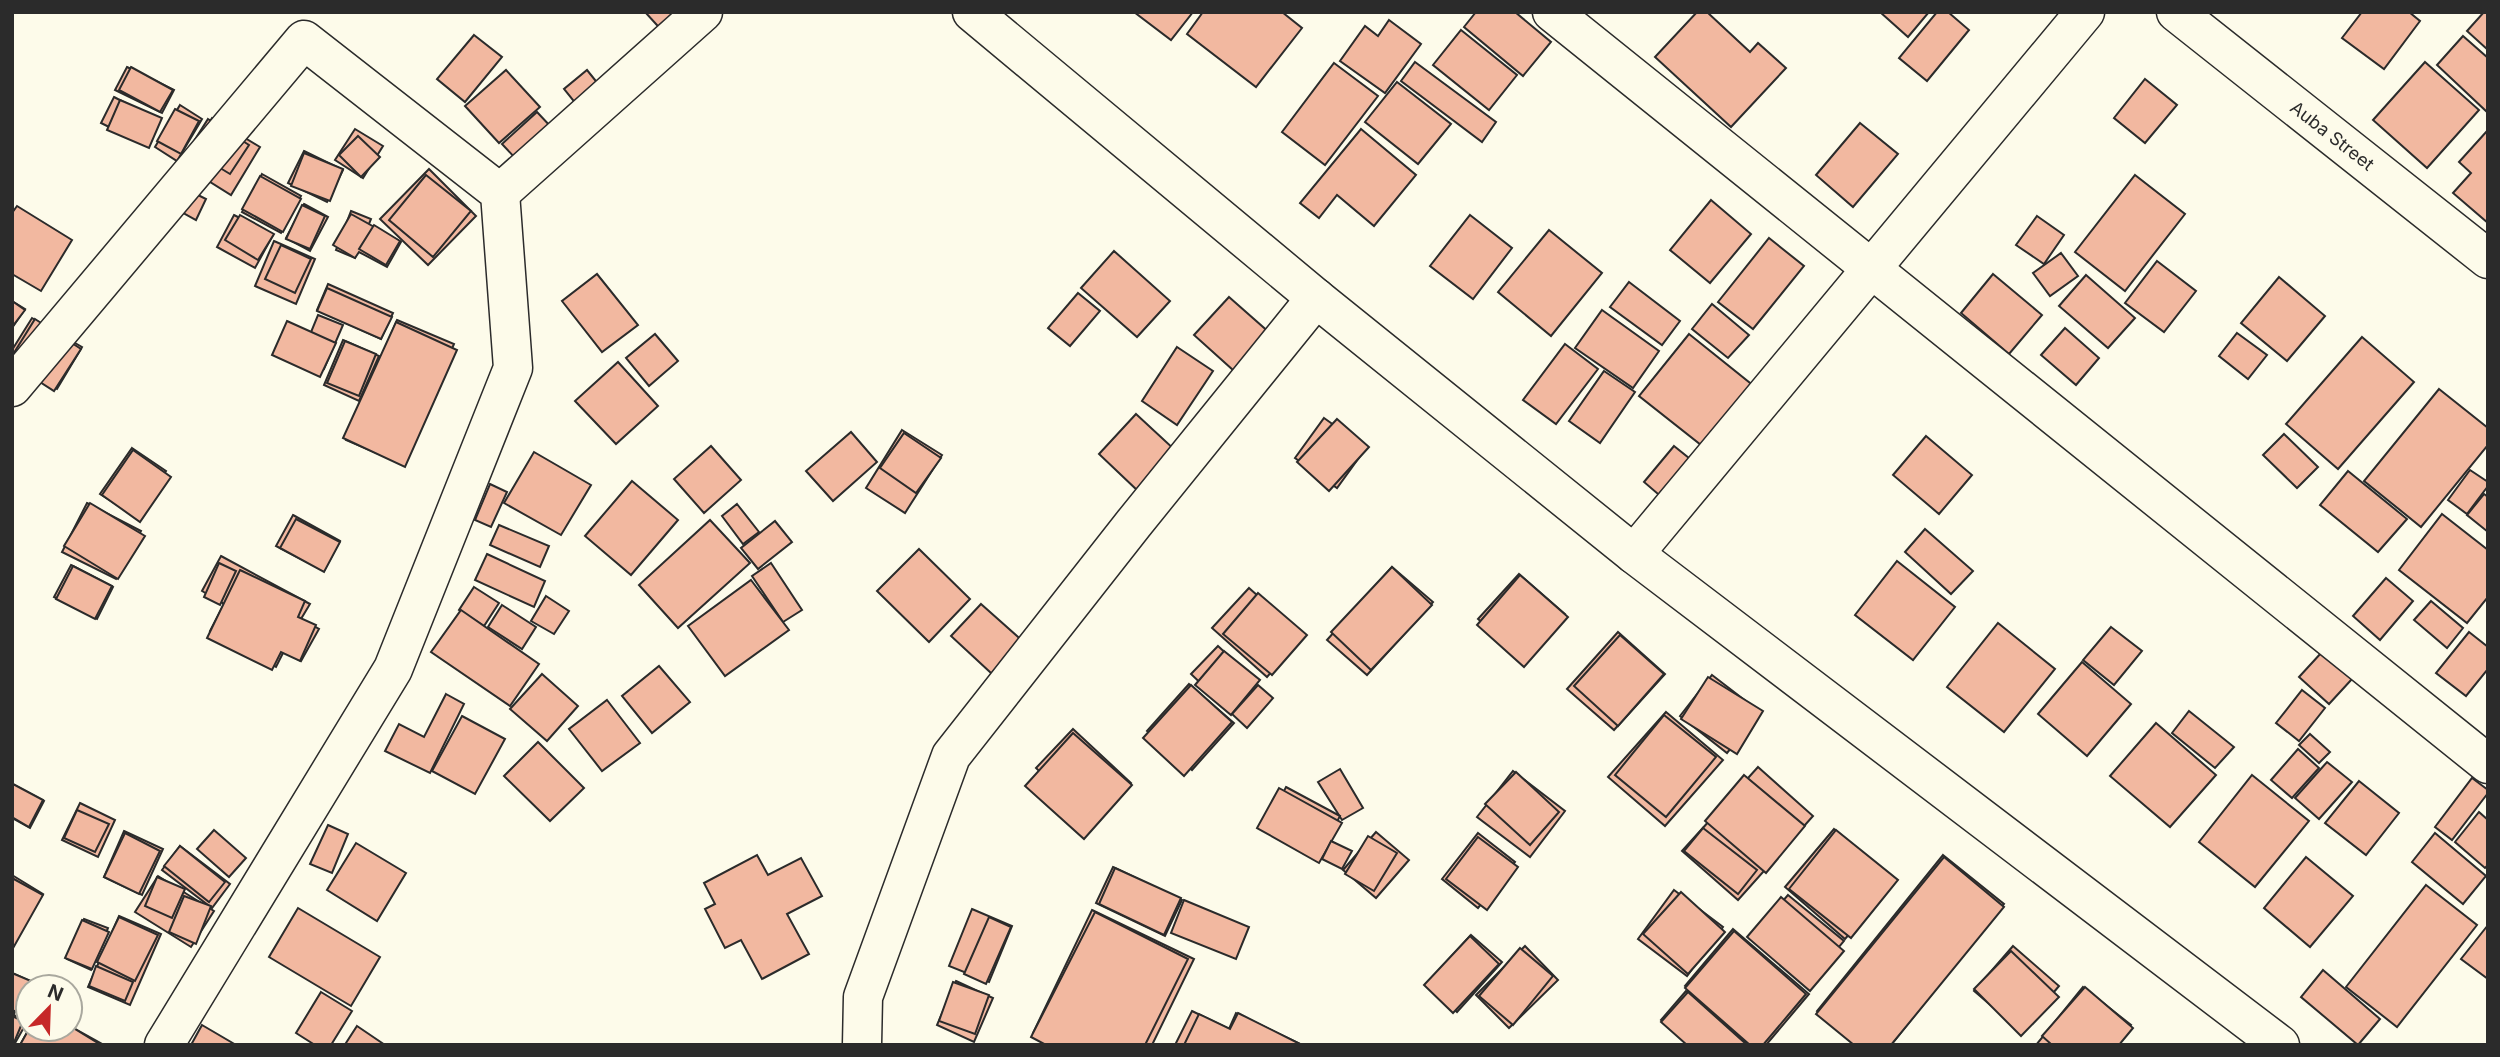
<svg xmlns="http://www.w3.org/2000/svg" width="2500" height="1057" font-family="Inter,sans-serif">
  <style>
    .building { fill: #f2b8a0; stroke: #2b2b2b; stroke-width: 2 }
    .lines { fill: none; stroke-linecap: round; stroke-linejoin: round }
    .minor-casing { stroke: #2b2b2b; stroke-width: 41 }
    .minor { stroke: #fdfbea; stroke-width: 38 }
    .labels { text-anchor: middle; stroke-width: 5; stroke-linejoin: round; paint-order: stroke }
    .street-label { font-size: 18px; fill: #2b2b2b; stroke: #fdfbea }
  </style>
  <rect width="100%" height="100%" fill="#fdfbea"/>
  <g class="building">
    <polygon points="645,12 715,12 677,47"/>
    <polygon points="1134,12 1193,12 1171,40"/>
    <polygon points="1203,12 1282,12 1302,28 1256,87 1187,34"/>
    <polygon points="1476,12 1515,12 1551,42 1523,76 1464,27"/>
    <polygon points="1697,12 1707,12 1750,52 1758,43 1786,68 1731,127 1655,57"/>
    <polygon points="1880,12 1929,12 1908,37"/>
    <polygon points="1937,12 1948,12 1969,30 1927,81 1899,58"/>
    <polygon points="2362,12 2409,12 2420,21 2384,69 2342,38"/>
    <polygon points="2484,12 2488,12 2488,50 2467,31"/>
    <polygon points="1389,20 1421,44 1385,93 1340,61 1365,26 1378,36"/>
    <polygon points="1461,30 1517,75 1489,110 1433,65"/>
    <polygon points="474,35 502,57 465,102 437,79"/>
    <polygon points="2463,36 2488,58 2488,109 2486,111 2437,65"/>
    <polygon points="1415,62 1496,122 1482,142 1401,81"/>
    <polygon points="2425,62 2479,110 2427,168 2373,120"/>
    <polygon points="1334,63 1378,96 1325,165 1282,132"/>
    <polygon points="127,67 174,90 162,113 115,90"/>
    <polygon points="131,67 173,90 160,112 119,90"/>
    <polygon points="506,70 540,107 499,143 465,106"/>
    <polygon points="587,70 620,111 597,130 564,89"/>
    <polygon points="2145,79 2177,105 2145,143 2114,118"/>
    <polygon points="1397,82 1451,124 1418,164 1365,122"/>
    <polygon points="114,97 160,121 147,146 101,123"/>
    <polygon points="120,100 162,118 149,148 107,130"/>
    <polygon points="180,105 202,119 177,161 155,147"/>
    <polygon points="175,109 199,121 181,154 157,141"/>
    <polygon points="537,112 552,128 517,160 502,144"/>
    <polygon points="212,118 260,147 231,195 183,165"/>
    <polygon points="208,119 249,145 230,174 189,149"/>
    <polygon points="1860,123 1898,154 1853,207 1816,175"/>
    <polygon points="355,129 383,146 363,178 335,160"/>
    <polygon points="1361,129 1416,175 1374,226 1337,195 1319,218 1300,203"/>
    <polygon points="2487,131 2488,132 2488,223 2453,193 2471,173 2459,162"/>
    <polygon points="358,136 380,157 361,177 339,155"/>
    <polygon points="304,151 343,170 327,202 288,183"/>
    <polygon points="304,153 343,169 330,201 291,186"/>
    <polygon points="429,169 476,216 428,265 380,219"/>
    <polygon points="262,174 301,196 281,233 242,212"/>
    <polygon points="426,175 471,211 433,257 389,220"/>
    <polygon points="2135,175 2185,214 2125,291 2075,252"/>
    <polygon points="260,176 301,199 283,232 242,209"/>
    <polygon points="188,190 206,199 196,220 178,210"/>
    <polygon points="1711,200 1751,234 1710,283 1670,250"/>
    <polygon points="304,204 328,217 310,251 286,238"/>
    <polygon points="302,205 325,216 310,249 286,239"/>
    <polygon points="17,206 72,240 41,291 12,274 12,213"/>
    <polygon points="351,211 371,219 355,258 336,250"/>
    <polygon points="351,214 401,242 387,267 359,252 355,258 333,245"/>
    <polygon points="234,215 273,235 255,268 217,247"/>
    <polygon points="240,215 274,234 258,260 225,240"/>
    <polygon points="1470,215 1512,248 1473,299 1430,266"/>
    <polygon points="2037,216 2064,235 2044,264 2016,245"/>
    <polygon points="374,225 400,241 386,265 359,249"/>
    <polygon points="1549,230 1602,273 1551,336 1498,292"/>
    <polygon points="1769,238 1804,266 1753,329 1718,302"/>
    <polygon points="274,241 315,259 296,304 255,286"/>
    <polygon points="281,245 311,259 295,293 265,279"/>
    <polygon points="1114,251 1170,301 1137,337 1081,288"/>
    <polygon points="2061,253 2078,276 2050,296 2033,273"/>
    <polygon points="2157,261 2196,291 2164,332 2125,303"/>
    <polygon points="597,274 638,325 602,352 562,301"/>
    <polygon points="1993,274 2042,315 2009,354 1961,313"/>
    <polygon points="2086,275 2135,318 2108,348 2059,306"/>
    <polygon points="2279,277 2325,316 2287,361 2241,323"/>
    <polygon points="1629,282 1680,321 1662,345 1610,307"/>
    <polygon points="328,284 393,313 381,339 317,310"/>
    <polygon points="327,288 392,317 381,339 317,311"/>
    <polygon points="1078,293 1100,311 1070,346 1048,328"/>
    <polygon points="1229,297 1288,349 1253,388 1194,335"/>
    <polygon points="12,301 25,309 12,328"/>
    <polygon points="12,301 25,310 12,327"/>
    <polygon points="1712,304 1749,335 1728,358 1692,329"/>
    <polygon points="1602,310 1659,351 1633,388 1575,348"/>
    <polygon points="318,315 343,325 324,369 300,359"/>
    <polygon points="32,318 82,347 57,389 12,362 12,350"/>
    <polygon points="35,319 81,349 54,391 12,364 12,356"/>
    <polygon points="397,320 454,344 402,464 346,440"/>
    <polygon points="287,321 336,343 320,377 272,355"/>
    <polygon points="396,322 457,350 405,467 343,438"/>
    <polygon points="2065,328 2099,358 2076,385 2041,355"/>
    <polygon points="2237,333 2267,355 2248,379 2219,356"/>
    <polygon points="655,334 678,361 649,386 626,358"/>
    <polygon points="1689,334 1765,395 1715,456 1639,396"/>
    <polygon points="2362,337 2414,382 2338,469 2286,424"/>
    <polygon points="343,340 379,356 359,401 324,385"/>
    <polygon points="345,341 376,354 359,396 327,383"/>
    <polygon points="1565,344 1598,369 1556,424 1523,400"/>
    <polygon points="1177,347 1213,371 1177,425 1142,401"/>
    <polygon points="618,362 658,406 616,444 575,401"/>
    <polygon points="1604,371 1635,392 1600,443 1569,421"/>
    <polygon points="2439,389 2488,428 2488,445 2421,527 2364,481"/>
    <polygon points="1136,414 1176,451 1138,491 1099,454"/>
    <polygon points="1324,418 1366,448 1337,488 1295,458"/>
    <polygon points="1337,419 1369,447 1329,491 1297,462"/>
    <polygon points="902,430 942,455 905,513 866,488"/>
    <polygon points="851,432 877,462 833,501 806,471"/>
    <polygon points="904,433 941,458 916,493 880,468"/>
    <polygon points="2284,434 2318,467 2297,488 2263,455"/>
    <polygon points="1926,436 1972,475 1939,514 1893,475"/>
    <polygon points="711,446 741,480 704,513 674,479"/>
    <polygon points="1674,446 1710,475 1679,512 1644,482"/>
    <polygon points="132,448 166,471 136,517 100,494"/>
    <polygon points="133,450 171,477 140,522 102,495"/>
    <polygon points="534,452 591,485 561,535 504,503"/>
    <polygon points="2470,470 2488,482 2488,486 2467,514 2448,500"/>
    <polygon points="2348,471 2407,519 2378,552 2320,505"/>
    <polygon points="632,481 678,520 631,575 585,536"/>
    <polygon points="490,484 507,492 491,527 475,520"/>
    <polygon points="2484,494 2488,497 2488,532 2467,515"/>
    <polygon points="87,503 141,531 116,579 62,552"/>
    <polygon points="90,503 145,536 118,579 64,546"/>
    <polygon points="737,504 759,532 743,544 722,516"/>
    <polygon points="2442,514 2488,550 2488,597 2467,623 2399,570"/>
    <polygon points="293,515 340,541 324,571 276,546"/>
    <polygon points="296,519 340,542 324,572 280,548"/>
    <polygon points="710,520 750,563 678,628 639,585"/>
    <polygon points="775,521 792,542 758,569 741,548"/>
    <polygon points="499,525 549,546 540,567 490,545"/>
    <polygon points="1925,529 1973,571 1951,594 1905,552"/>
    <polygon points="919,549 970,599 929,642 877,591"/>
    <polygon points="487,554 545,581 534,607 475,580"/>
    <polygon points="221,556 310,604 301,619 319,629 301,661 284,651 276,667 210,631 224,604 202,591"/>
    <polygon points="1897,561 1955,607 1913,660 1855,615"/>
    <polygon points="219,563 236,571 220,605 204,597"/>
    <polygon points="771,563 802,610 783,622 752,576"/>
    <polygon points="71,565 113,587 97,619 54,597"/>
    <polygon points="73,566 112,586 95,619 56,599"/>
    <polygon points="1392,567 1433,602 1367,675 1327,640"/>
    <polygon points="1392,567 1432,605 1371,670 1331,632"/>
    <polygon points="240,570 305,601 298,617 316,625 300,661 281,652 272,670 207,638"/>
    <polygon points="1519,574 1565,614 1524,660 1478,619"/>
    <polygon points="1520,575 1568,617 1524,667 1477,625"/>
    <polygon points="2386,578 2413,601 2380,640 2353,616"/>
    <polygon points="751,580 789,630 725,676 688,626"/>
    <polygon points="474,587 499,603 484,626 459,610"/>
    <polygon points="1249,588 1303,636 1267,677 1212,628"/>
    <polygon points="1258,593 1307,635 1272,675 1223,634"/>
    <polygon points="546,596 569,611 554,634 531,621"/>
    <polygon points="2431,601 2463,628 2447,648 2414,620"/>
    <polygon points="981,604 1035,652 1004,685 951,636"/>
    <polygon points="502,605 536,627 522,649 488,627"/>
    <polygon points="461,610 539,664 510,706 431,652"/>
    <polygon points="1998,623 2055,669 2004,732 1947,687"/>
    <polygon points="2111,627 2142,651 2114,685 2083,660"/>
    <polygon points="1618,632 1665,674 1614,730 1567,689"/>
    <polygon points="2469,632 2488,647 2488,669 2466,696 2436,673"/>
    <polygon points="1620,635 1664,674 1618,726 1574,686"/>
    <polygon points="1218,646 1257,682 1230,711 1191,674"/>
    <polygon points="1224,651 1260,680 1231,715 1195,685"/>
    <polygon points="2322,652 2352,679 2329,704 2299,677"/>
    <polygon points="2082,662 2131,704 2087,756 2038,714"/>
    <polygon points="659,666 690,702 652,733 622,696"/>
    <polygon points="542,674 578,706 547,741 510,709"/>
    <polygon points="1712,675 1760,712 1727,753 1680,716"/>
    <polygon points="1708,677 1763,711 1737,754 1681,719"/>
    <polygon points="1189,684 1234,723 1192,770 1147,731"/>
    <polygon points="1191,685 1232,722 1184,776 1143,738"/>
    <polygon points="1258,685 1273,698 1247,728 1232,714"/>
    <polygon points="2302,690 2325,708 2299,741 2276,723"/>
    <polygon points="446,694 464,704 430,773 385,751 399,724 424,737"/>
    <polygon points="607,700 640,743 602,771 569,729"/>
    <polygon points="2189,711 2234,747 2215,768 2172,733"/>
    <polygon points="1666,712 1723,760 1665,826 1608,777"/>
    <polygon points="1664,715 1716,757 1666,817 1615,775"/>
    <polygon points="462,716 505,739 475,794 432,771"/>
    <polygon points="2156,723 2216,775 2170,827 2110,776"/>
    <polygon points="1073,729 1131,783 1094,823 1036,768"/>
    <polygon points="1073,733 1132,785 1084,839 1025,786"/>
    <polygon points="2310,734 2330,752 2319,763 2299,745"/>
    <polygon points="538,742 584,788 550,821 504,776"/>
    <polygon points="2298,749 2319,768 2292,798 2271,780"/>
    <polygon points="2327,762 2352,782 2319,819 2295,798"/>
    <polygon points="1758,767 1813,816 1738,900 1682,851"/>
    <polygon points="1340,769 1363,808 1342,820 1318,782"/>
    <polygon points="1513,771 1565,811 1530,857 1477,817"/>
    <polygon points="1516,772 1559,812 1530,845 1485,804"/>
    <polygon points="1744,775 1805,826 1766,873 1705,821"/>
    <polygon points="2252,775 2309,821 2255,887 2199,842"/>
    <polygon points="2472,778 2488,790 2488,793 2452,840 2435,827"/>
    <polygon points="2359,781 2399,813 2366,855 2325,823"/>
    <polygon points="12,784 44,801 30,828 12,818"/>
    <polygon points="13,784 43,800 29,827 12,817"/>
    <polygon points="1286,787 1340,816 1320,854 1266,826"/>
    <polygon points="1279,788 1342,823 1319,863 1257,828"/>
    <polygon points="80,803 115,820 98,857 62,840"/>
    <polygon points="77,810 109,824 95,852 64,838"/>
    <polygon points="2479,812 2488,820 2488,865 2485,868 2455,842"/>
    <polygon points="328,825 348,834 332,873 310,864"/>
    <polygon points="1703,828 1757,870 1738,894 1684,851"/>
    <polygon points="1834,829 1895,881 1845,939 1785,887"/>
    <polygon points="214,830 246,858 229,877 197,849"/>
    <polygon points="1836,830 1898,880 1851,938 1789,889"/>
    <polygon points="124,831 163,849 142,895 104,877"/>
    <polygon points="1376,832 1409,860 1376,898 1343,870"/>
    <polygon points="125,833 160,851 139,894 104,877"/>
    <polygon points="1478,833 1515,862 1478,908 1442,879"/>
    <polygon points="2435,833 2486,876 2463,904 2412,862"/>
    <polygon points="1368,836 1397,853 1374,891 1345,874"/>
    <polygon points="1478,837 1518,867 1487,910 1446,879"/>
    <polygon points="1331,841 1352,851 1342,869 1322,859"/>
    <polygon points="356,843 406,873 377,921 327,890"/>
    <polygon points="180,846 230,884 212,908 162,870"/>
    <polygon points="180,846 225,882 209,902 164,866"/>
    <polygon points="757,855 768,875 801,858 822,896 787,914 809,954 762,979 741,940 725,948 705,909 715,904 704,883"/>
    <polygon points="1943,855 2004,904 1891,1045 1859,1045 1817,1011"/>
    <polygon points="1944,857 2004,907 1891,1045 1854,1045 1816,1014"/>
    <polygon points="2306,857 2353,896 2310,947 2264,908"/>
    <polygon points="1113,867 1182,900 1165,936 1096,903"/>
    <polygon points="1115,868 1181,898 1164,935 1099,904"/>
    <polygon points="12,875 43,894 12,944"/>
    <polygon points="158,876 214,911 191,947 135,912"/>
    <polygon points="157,877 185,889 172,918 145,906"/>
    <polygon points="12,878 43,895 12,950"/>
    <polygon points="2426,885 2477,925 2397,1027 2346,987"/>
    <polygon points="1674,890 1723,927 1687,976 1638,939"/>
    <polygon points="1681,892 1725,932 1688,974 1643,934"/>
    <polygon points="1788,895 1844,941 1807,985 1750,939"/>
    <polygon points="184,896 211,906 196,944 169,932"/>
    <polygon points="1781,897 1844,951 1810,991 1747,937"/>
    <polygon points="1184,900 1249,927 1236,959 1171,933"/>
    <polygon points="298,908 380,957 351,1006 269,957"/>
    <polygon points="972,909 1012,926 989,982 949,966"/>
    <polygon points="1092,910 1194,959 1152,1045 1057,1045 1033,1033"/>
    <polygon points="1095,912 1188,959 1145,1045 1046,1045 1031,1037"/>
    <polygon points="119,916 161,934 130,1005 88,987"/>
    <polygon points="119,917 158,935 135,981 97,962"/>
    <polygon points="989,917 1011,927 986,984 964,974"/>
    <polygon points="84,919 108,928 91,970 67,959"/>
    <polygon points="82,920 109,932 92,969 65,958"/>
    <polygon points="2488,925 2488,979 2461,959"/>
    <polygon points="1733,929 1809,994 1766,1045 1754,1045 1685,986"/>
    <polygon points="1734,931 1806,994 1763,1045 1750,1045 1685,988"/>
    <polygon points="1471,935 1502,962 1457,1012 1426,984"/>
    <polygon points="1470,936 1499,964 1453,1013 1424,985"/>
    <polygon points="1525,946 1558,980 1509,1028 1476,995"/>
    <polygon points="2013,946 2059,986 2021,1031 1974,991"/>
    <polygon points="1520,948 1553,976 1513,1025 1479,996"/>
    <polygon points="2011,951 2059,997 2021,1036 1974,989"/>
    <polygon points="96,966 133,982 125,1001 89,986"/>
    <polygon points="2323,970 2380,1019 2358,1045 2301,997"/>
    <polygon points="12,973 30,981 14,1014 12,1013"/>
    <polygon points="12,973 31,981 19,1013 12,1010"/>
    <polygon points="956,981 993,998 974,1042 937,1025"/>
    <polygon points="953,982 989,995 975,1034 939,1021"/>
    <polygon points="2083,987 2131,1025 2115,1045 2036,1045"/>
    <polygon points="2085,987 2133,1028 2119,1045 2052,1045 2042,1036"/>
    <polygon points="1686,991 1748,1045 1689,1045 1661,1020"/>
    <polygon points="321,992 352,1011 331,1045 315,1045 296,1033"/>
    <polygon points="1688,992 1746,1044 1745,1045 1687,1045 1661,1022"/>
    <polygon points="1192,1011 1229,1029 1236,1013 1302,1045 1175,1045"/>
    <polygon points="1238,1013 1302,1045 1184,1045 1199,1014 1230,1029"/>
    <polygon points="12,1014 27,1022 14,1045 12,1045"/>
    <polygon points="12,1016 23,1021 13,1045 12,1045"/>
    <polygon points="202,1025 236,1045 191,1045"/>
    <polygon points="70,1026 104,1045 20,1045 29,1029 70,1029"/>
    <polygon points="70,1026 101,1045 20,1045 29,1029 70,1029"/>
    <polygon points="357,1026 385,1045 349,1045 346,1043"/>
  </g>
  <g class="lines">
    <g class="minor-casing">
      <g id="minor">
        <polyline points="972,12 1316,298 1634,554 2280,1045"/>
        <polyline points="1552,12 2488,764"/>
        <polyline points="2176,12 2488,259"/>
        <polyline points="500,193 703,12"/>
        <polyline points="12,387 304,40 500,193 513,368 393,669 164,1045"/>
        <polyline points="1634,554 2085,12"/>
        <polyline points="862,1045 863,997 951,756 1134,523 1316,298"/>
      </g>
    </g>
    <use href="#minor" class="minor"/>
  </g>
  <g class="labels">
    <g class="street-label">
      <text transform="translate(2332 136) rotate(38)" y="6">Auba Street</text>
    </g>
  </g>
  <rect width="2500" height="1057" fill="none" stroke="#2b2b2b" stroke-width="28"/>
  <g transform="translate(49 1008) rotate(23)"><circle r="33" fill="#fdfbea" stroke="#a9a89e" stroke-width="2"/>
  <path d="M0-5L12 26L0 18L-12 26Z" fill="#c62828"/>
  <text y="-10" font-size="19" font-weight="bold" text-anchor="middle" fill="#2b2b2b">N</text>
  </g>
</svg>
